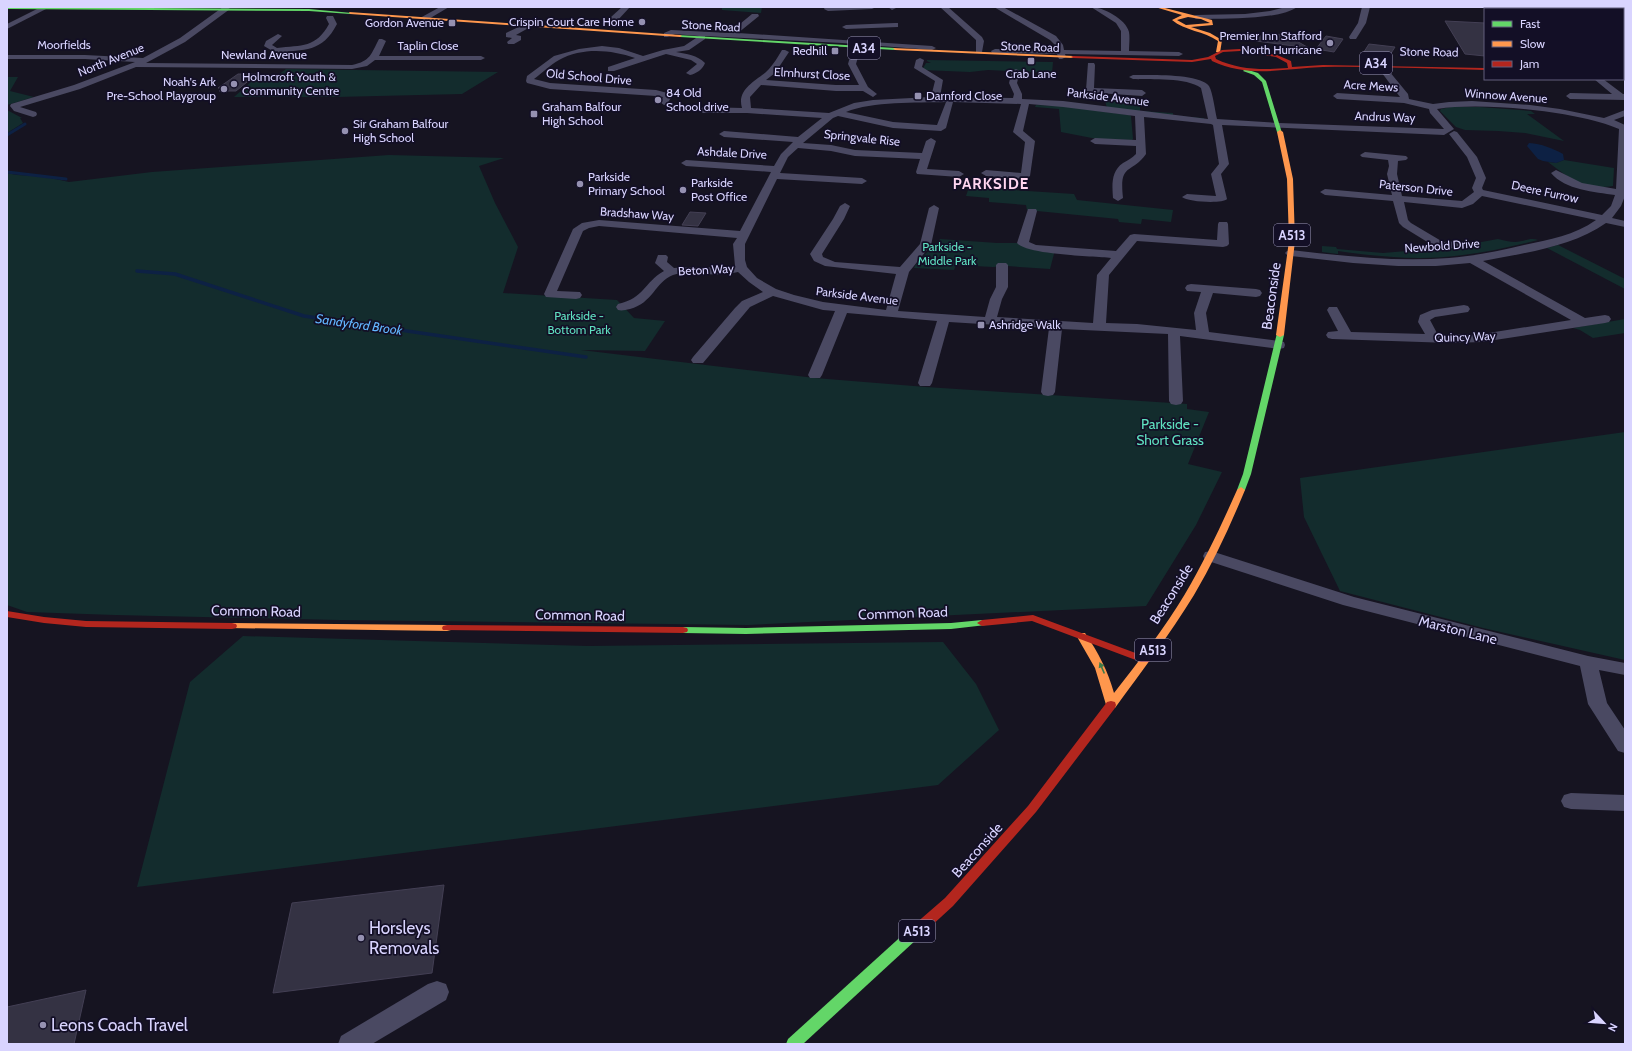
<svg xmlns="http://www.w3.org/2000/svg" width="1632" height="1051" font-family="Cabin,sans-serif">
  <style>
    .green { fill: #132c2d }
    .water { fill: #0d2144 }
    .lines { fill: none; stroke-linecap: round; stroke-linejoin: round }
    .stream-far1 { stroke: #0d2144; stroke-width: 3 }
    .stream { stroke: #0d2144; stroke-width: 3.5 }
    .building { fill: #343243; stroke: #433f54 }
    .street { fill: #4a4962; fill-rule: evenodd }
    .fast { fill: #63d668; fill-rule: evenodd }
    .slow { fill: #ff974d; fill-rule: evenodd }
    .jam { fill: #b3261e; fill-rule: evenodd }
    .oneway { fill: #3f7c4a }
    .poi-dot { fill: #9591b1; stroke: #130f26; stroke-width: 1.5 }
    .labels { text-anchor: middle; stroke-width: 3.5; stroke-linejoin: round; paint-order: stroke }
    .far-poi-label { font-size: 12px; fill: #d9d4ff; stroke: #130f26; text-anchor: start }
    .far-street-label { font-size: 12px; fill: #d9d4ff; stroke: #130f26 }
    .far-park-label { font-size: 12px; fill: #5fe0c0; stroke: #130f26 }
    .shield { fill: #130f26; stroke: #9e99be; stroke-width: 1 }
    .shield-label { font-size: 13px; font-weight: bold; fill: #d9d4ff }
    .far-water-label { font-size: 13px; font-style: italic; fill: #62b6ff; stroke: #130f26 }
    .street-label { font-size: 14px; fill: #d9d4ff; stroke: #130f26 }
    .park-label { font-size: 14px; fill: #5fe0c0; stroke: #130f26 }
    .far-district-label { font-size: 15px; font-weight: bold; letter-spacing: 1px; fill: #ffd6f0; stroke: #130f26 }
    .near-poi-label { font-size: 17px; fill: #d9d4ff; stroke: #130f26; text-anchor: start }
  </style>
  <rect width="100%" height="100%" fill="#161421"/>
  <g class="green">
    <polygon points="722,7 762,7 761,13 722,10"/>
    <polygon points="927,60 1053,62 1052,73 988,70 970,72 922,70 926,63 931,63 927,61"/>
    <polygon points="286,69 498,72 462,94 336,97 234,97 252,81 271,80"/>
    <polygon points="7,77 18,77 10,91 34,97 7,105"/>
    <polygon points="1105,101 1140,103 1140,111 1173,113 1173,116 1204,118 1204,120 1107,108"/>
    <polygon points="1036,105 1061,106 1129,115 1131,116 1133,139 1132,140 1097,139 1061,132 1059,109 1035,107"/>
    <polygon points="1451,107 1480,107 1531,111 1535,114 1527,114 1564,141 1525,133 1498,131 1465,130 1456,127 1440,111 1441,109"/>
    <polygon points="7,110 22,118 20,118 23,123 7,133"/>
    <polygon points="389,155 504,158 479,166 495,203 518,247 503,293 617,300 634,318 665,321 645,351 581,350 815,378 926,387 1187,404 1187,409 1209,412 1188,464 1222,472 1196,525 1146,606 748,625 339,620 115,615 27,612 7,605 7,173 17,175 42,176 69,182 152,172"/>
    <path d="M1564,160l50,8 -1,18c-30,5 -42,-7 -65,-24l8,1z"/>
    <polygon points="969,187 1074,194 1077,200 1173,210 1171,222 1142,219 1141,224 1119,222 1118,219 1027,210 1026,205 989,202 989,198 966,196"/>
    <path d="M940,239l57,4h26l32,7 -5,19 -43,-3 -14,1 -37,-2 -2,5 -40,-2c5,-12 19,-18 26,-29z"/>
    <path d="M1498,239c5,1 12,3 17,3 8,0 15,-5 23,-2 -24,6 -50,12 -75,15 -41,6 -84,2 -125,-4v3l-16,-2v-6l14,1 1,2 46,4 71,-6z"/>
    <polygon points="1558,245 1625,279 1625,289 1547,248"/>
    <polygon points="1625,319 1625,333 1593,338 1580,330 1573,328"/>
    <polygon points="1625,432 1625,660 1483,628 1340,591 1304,517 1300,478"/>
    <polygon points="243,636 588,646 943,642 976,684 999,730 938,785 137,887 190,682"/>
  </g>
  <path class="water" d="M1529,143c13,1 23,5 34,11l1,6 -8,3 -13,-2 -5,-2 -11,-13z"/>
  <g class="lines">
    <g class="stream-far1">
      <polyline points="7,135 25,124"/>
      <polyline points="7,172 66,179"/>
    </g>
    <polyline class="stream" points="137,271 175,274 304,316 586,357"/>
  </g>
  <g class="building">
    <polygon points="1445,21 1485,23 1485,56 1465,54"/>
    <polygon points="1284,34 1309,48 1256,41 1256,36"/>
    <polygon points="1326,36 1343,39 1334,52 1316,49"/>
    <polygon points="1369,44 1395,47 1388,58 1362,55"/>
    <polygon points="238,74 257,74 236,91 219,91 222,88 218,88"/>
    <polygon points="690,212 706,213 698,226 682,225"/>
    <polygon points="444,885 432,973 273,993 292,903"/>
    <polygon points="86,990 74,1044 7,1044 7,1007"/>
  </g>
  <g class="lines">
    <g class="street">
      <polygon points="41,7 48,8 7,29 7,24"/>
      <path d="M223,7h4l3,2 -45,33 -39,21 206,2c19,-4 19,-11 27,-26h3l4,2 -7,15h102l4,2 -4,2h-106l-8,6 -15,3 -216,-2 -56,22 -60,18 16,5 1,2 -1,2 -3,1 -19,-6 -4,-5 1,-2 63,-19 61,-23 -50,-3h-78v-4h78l58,3 37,-20z"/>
      <polygon points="440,7 449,7 427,20 424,20 420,18"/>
      <polygon points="622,7 630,7 617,21 611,21 611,17"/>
      <polygon points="825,7 876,7 872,9 828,11 824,9"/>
      <polygon points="888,7 896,7 896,8 892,10"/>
      <polygon points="940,7 948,7 982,37 984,41 982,52 976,52 976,40"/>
      <path d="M994,7h9l53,29 7,9 1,5 57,1v-20l-5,-8 -25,-16c12,0 35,12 38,25 1,6 0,13 0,19l50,1 4,2 -4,2 -114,-2 1,3 -4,2h-3l-2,-5 -65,-1 -1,-2 4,-2 61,1 -1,-5 -5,-5z"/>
      <path d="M1286,7h11c-16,13 -79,12 -101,12l-4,-2 4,-2 49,-1 25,-3z"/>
      <polygon points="1362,7 1370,7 1366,23 1356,39 1350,39 1349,37 1358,23"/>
      <polygon points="1506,7 1570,7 1573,9 1510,9"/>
      <polygon points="1623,8 1625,8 1625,12 1623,12 1623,9 1620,9"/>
      <path d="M752,14h6l1,2 -21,17 194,13 4,2 -4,2 -90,-7 -137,-7v3l-16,11 -13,2c11,2 21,3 29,11 -2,6 -9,11 -15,12l-4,-2 11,-9 -6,-4 -25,-6 -52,17h-6v-4l27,-9c-24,-8 -52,-11 -76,2 -9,5 -17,13 -25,19l16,4 106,7 15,4 1,2 -5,8 -3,1 -4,-3 3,-5 -7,-1 -106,-7 -23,-6 -1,-2 1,-5 27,-20 25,-7 23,-3 17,2 24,8 20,-6 21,-4 15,-10 -24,-2 -8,3h-3v-4l7,-3 58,3z"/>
      <path d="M327,16h6l4,8c-15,29 -32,25 -61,29l-12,-7 2,-5 12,-7 4,2 -10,9 5,3c25,-3 39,0 52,-24l-3,-6z"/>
      <polygon points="895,23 898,23 898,27 846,29 842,27 846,25"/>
      <polygon points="525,24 531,24 532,26 516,35 521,36 521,40 514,44 508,44 507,42 512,38 506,37 506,33"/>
      <path d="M782,50h3l4,2 -14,21 -9,7 70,5h23l-11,-21 2,-7 4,-2 4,2 -2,7 12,23 9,7 -4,3 -10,-6h-27l-75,-6 -11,12 1,11 78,5 25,-10 19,-3 58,-3 4,-16 -21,-13 2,-8 4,-2 4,2 -2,7 21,13 -3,17 73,1 1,-4 -5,-11 3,-12 4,-2 4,2 -3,12 5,11v5l41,2 145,18 -7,-31c-15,-11 -49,-8 -68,-9l-4,-2 4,-2c15,0 67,-2 76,11 4,7 6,25 8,33l62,4 165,6 -14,-16 -1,-4 -25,-6 -67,-4 -4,-3 4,-3 63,4 -18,-24 4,-2h3l19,23 1,5 24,5 16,-2 23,-1 58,4 30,4 44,9 21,-8v6l-11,4 11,5v71l-4,10 -9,12 13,3v6l-19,-4c-34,24 -82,30 -123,38l102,57 20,-3 4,1 2,3 -2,3 -4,1 -123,19 -31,1 -119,-4 -4,-1 -2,-3 2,-3 10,-1 -11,-21 2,-3h8l14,25 74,2 -7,-12 2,-7 12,-5 32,-5 4,1 2,3 -2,3 -33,5 -5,3 8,15 44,-1 89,-14 -101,-57 -34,3h-38l-45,-3 -62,-7 -4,-1 -2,-2 2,-2 4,-1c52,6 105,12 158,8 26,-2 50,-7 75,-13 25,-5 51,-10 72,-25l-114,-24 -9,8 -11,4 -58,-6 4,18 3,3 32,19 17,-1 6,3c-5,5 -37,7 -42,2l5,-3 -26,-16 -4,-4 -6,-22 -68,-6 -5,-3 5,-3 67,6 -5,-21 2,-8 -1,-6 -26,-3 -2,-2 5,-3 41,4 2,2 -2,2 -8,1 -1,13 5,22 60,5 12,-9 -2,-4 4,-10 -9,-21 -18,-23 5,-3 3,1 20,25 9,21 -4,10 1,2 119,25 9,-9 4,-11c-20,-3 -50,-5 -64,-22l5,-3 26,13 34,6 3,-60c-43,-18 -135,-27 -182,-20l17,20 -10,6 -222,-10 7,39 -8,10 6,25c-4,5 -40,3 -45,-2l5,-3 29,2 -5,-22 8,-10 -6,-39 -2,-1 -67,-7 2,37c-15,21 -27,8 -23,44l-5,3 -5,-3c-1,-13 -2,-27 10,-35 5,-3 9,-5 13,-9v-8l-41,-2 -5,-3 5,-3 41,2 -1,-24 -72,-9 -34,-3 -6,27 12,10 -5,35 -5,3 -39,-3 -5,-3 5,-3 35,3 4,-31 -12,-10 8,-28 -68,-2 -7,26 -5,3 -48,-3 -55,-12 -5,2 -30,25 28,2 24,5 67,3 4,-12 5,-3 5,3 -9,28 32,2 5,3 -5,3 -42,-3 -1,-2 4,-13 -65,-3 -24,-5 -33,-3 -10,9 -8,16 82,5 5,3 -5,3 -85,-5 -32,65v16l2,7 10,11 19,11 18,6 29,7 63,8 10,-36 -71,-8 -11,-5 -4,-7 23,-35 7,-13 5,-3 5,3 -6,13 -22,35 1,3 12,5 65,5 20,-23 9,-36 5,-3 5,3 -8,37 -22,27 -11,39 87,6 5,-18 6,-12v-22l2,-2h8l2,2v22l-6,12 -5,18 96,6 4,-48 14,-17c-17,-2 -84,-3 -94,-15l11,-34h8l1,2 -8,31 7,3 80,6 14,-16 4,-1 83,6 1,-16 1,-2h8l1,2 1,20 -2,2 -4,1 -86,-6 -28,34 -3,48 31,1 59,6 -2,-17 7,-21 -14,-1 -2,-3 2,-3 4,-1 65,5 4,1 2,3 -2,3 -4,1 -43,-4 -7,20 3,19 70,9 5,1 1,3 -1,3 -5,1 -99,-13 3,65 -2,3 -5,1 -5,-1 -2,-3 -1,-67 -106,-5 -7,63 -2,3 -5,1 -5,-1 -2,-3 8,-64 -100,-6 -17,61 -2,3h-10l-2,-3 19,-62 -90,-8 -25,62 -2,3h-10l-2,-3 27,-64 -12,-1 -50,-14 -23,11 -47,56h-10l-2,-3 2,-3 42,-49 7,-7 21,-9 -14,-10 -11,-10c-5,1 -10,2 -15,2 -16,2 -35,-4 -50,1 -18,7 -20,28 -43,34 -5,1 -8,2 -12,1l-2,-3 2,-3c27,-6 25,-21 46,-33l-9,-8 3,-8h8l2,2 -1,5 7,6c20,-2 40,1 61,-2l-2,-22 4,-6 -138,-12 -10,2 -6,3 -26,60 23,1 2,3 -2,3 -4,1 -30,-2 -2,-3 29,-65 9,-6 17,-3 141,11 31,-59 -85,-6 -5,-3 5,-3 88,6 7,-12 12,-12 -69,-5 -5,-3 5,-3 74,6 24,-19 -75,-5h-44l-4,-3 4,-3 39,1c-6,-20 17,-28 27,-39 5,-6 9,-12 13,-19zM946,102l-9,23 -44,-3 -47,-10c27,-11 70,-9 100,-10z"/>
      <polygon points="1088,63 1094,63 1095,65 1094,88 1142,90 1146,93 1142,96 1098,93 1101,97 1097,100 1094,99 1086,90"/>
      <polygon points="1594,79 1603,79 1623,94 1625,94 1625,100 1570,99 1566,96 1570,93 1612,94"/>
      <polygon points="1211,551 1354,597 1588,656 1625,663 1625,675 1599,670 1607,703 1625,730 1625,753 1618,751 1588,704 1580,666 1343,605 1205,560 1203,556 1205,552"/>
      <polygon points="1571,793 1625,795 1625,811 1571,809 1564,807 1561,801 1564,795"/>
      <polygon points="437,981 446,984 449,992 446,1000 372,1044 338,1044 341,1036 428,984"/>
    </g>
    <g class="fast">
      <polygon points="7,7 309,9 352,13 350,14 309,11 7,9"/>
      <polygon points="678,35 895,48 897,49 895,50 680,37"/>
      <polygon points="1245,69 1258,73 1266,81 1282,133 1277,132 1262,82 1254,75 1243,71"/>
      <polygon points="1277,333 1280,333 1284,335 1251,474 1245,490 1241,493 1237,490 1243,474"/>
      <polygon points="982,620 986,621 987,623 986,625 951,629 746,634 683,633 679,632 678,630 679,628 683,627 746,628 951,623"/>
      <polygon points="912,930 917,931 918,935 917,939 803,1044 786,1044 788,1039 907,931"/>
    </g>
    <g class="slow">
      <path d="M1155,7h6l51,13 1,5 -22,2 19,6 12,7 -2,13 -4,-1 2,-11c-14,-10 -33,-10 -46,-21l10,-5zM1188,17l13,2 9,4 -24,2 -9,-5z"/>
      <polygon points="349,12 680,35 682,36 680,37 350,14"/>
      <polygon points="893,48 1073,56 1075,57 1073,58 895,50"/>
      <rect x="1623" y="73" width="2" height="2"/>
      <polygon points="1280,130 1283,132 1293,179 1295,241 1284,335 1280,337 1276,335 1289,241 1287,179 1277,132"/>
      <path d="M1241,487l4,3c-15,36 -31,71 -51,105 -24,39 -52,76 -79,113h-8l-12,-40 -19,-33 1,-2h8c13,19 23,38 29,60 25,-32 50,-64 71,-99 20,-34 36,-68 52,-104z"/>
      <polygon points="232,623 447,625 451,626 452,628 451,630 447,631 228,628 227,626 228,624"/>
    </g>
    <g class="jam">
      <path d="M1240,49l37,6 14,6 1,6 31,-2 162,3v2c-54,-1 -108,-4 -162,-3 -39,1 -72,12 -111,-6l-1,-2 -19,3 -119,-4 -2,-1 2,-1 119,4 16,-3 14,-7zM1240,51l36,6 11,6 1,5c-25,2 -49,2 -72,-9l-1,-3 8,-4z"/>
      <polygon points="7,611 44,617 86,621 232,623 236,624 237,626 236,628 232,629 86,627 44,623 7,617"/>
      <polygon points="1033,615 1149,658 1150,660 1149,662 1141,662 1032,621 982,626 977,623 982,620"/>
      <polygon points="447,625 683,627 687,628 688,630 687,632 683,633 443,630 442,628 443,626"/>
      <polygon points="1111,701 1115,702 1116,705 1115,708 1036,812 953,906 917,939 912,940 907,939 906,935 907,931 945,898 1028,806 1107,702"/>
    </g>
  </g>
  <defs><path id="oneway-solid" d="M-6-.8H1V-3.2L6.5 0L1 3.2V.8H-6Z"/></defs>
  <use class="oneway" href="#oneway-solid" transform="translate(1102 668) rotate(-113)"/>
  <g class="poi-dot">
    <circle cx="642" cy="22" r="4"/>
    <rect x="448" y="19" width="8" height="8" rx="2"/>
    <circle cx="1330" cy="43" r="4"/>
    <rect x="831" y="47" width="8" height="8" rx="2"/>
    <rect x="1027" y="57" width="8" height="8" rx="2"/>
    <circle cx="234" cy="84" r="4"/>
    <circle cx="224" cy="89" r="4"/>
    <rect x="914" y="92" width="8" height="8" rx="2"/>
    <circle cx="658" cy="100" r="4"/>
    <rect x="530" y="110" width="8" height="8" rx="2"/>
    <circle cx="345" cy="131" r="4"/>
    <circle cx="580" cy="184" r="4"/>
    <circle cx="683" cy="190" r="4"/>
    <rect x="977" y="321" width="8" height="8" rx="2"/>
    <circle cx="361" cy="938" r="4"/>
    <circle cx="43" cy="1025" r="4"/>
  </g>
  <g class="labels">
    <g class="far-poi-label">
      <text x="634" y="26" text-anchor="end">Crispin Court Care Home</text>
      <text x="444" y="27" text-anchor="end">Gordon Avenue</text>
      <text x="1322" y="40" text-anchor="end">Premier Inn Stafford<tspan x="1322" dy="14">North Hurricane</tspan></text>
      <text x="827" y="55" text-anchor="end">Redhill</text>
      <text x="1031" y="78" text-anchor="middle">Crab Lane</text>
      <text x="242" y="81">Holmcroft Youth &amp;<tspan x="242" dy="14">Community Centre</tspan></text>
      <text x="216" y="86" text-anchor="end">Noah's Ark<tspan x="216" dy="14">Pre-School Playgroup</tspan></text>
      <text x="666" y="97">84 Old<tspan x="666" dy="14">School drive</tspan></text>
      <text x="926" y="100">Darnford Close</text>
      <text x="542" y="111">Graham Balfour<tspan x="542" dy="14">High School</tspan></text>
      <text x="353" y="128">Sir Graham Balfour<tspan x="353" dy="14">High School</tspan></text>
      <text x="588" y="181">Parkside<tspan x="588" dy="14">Primary School</tspan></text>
      <text x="691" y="187">Parkside<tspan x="691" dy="14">Post Office</tspan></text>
      <text x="989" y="329">Ashridge Walk</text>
    </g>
    <g class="far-street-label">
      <text transform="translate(711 26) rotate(3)" y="4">Stone Road</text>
      <text x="64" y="49">Moorfields</text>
      <text x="428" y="50">Taplin Close</text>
      <text transform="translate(1030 47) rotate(2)" y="4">Stone Road</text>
      <text transform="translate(1429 52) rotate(1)" y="4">Stone Road</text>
      <text x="264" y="59">Newland Avenue</text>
      <text transform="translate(111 60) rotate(-22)" y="4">North Avenue</text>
      <text transform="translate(812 74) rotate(3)" y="4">Elmhurst Close</text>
      <text transform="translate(589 77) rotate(5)" y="4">Old School Drive</text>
      <text transform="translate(1371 86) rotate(3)" y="4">Acre Mews</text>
      <text transform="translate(1506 96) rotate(4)" y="4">Winnow Avenue</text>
      <text transform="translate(1108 97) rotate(7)" y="4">Parkside Avenue</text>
      <text transform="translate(1385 117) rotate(2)" y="4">Andrus Way</text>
      <text transform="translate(862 138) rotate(6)" y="4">Springvale Rise</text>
      <text transform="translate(732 153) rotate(3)" y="4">Ashdale Drive</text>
      <text transform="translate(1416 188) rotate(6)" y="4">Paterson Drive</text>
      <text transform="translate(1545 192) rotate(12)" y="4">Deere Furrow</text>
      <text transform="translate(637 214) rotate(4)" y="4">Bradshaw Way</text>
      <text transform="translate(1442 246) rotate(-4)" y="4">Newbold Drive</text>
      <text transform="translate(706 270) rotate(-3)" y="4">Beton Way</text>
      <text transform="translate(857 296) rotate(7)" y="4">Parkside Avenue</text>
      <text transform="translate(1465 337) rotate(-2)" y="4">Quincy Way</text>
    </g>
    <g class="far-park-label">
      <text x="947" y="251">Parkside -<tspan x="947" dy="14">Middle Park</tspan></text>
      <text x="579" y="320">Parkside -<tspan x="579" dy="14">Bottom Park</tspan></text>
    </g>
    <g class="shield">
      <rect x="848" y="37" width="32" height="22" rx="3"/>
      <rect x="1360" y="52" width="32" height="22" rx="3"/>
      <rect x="1274" y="224" width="36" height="22" rx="3"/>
      <rect x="1135" y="639" width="36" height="22" rx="3"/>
      <rect x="899" y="920" width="36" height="22" rx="3"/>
    </g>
    <g class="shield-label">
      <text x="864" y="53">A34</text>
      <text x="1376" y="68">A34</text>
      <text x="1292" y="240">A513</text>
      <text x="1153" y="655">A513</text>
      <text x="917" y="936">A513</text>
    </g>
    <g class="far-water-label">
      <text transform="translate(359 324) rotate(8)" y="5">Sandyford Brook</text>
    </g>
    <g class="street-label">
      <text transform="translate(1271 296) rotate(-82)" y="5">Beaconside</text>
      <text transform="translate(1171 594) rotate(-58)" y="5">Beaconside</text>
      <text transform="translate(256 611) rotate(1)" y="5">Common Road</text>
      <text transform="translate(903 613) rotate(-2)" y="5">Common Road</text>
      <text transform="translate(580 615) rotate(1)" y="5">Common Road</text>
      <text transform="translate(1458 630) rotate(14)" y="5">Marston Lane</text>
      <text transform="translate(977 850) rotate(-48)" y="5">Beaconside</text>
    </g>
    <g class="park-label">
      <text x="1170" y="429">Parkside -<tspan x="1170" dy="16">Short Grass</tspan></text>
    </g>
    <g class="far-district-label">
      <text x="991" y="189">PARKSIDE</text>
    </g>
    <g class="near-poi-label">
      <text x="369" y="934">Horsleys<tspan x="369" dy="20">Removals</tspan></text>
      <text x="51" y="1031">Leons Coach Travel</text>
    </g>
  </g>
  <rect width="1632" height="1051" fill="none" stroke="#d9d4ff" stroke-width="16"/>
  <rect x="1484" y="8" width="140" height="72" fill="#130f26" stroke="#625e7d"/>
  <rect x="1492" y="21" width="20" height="6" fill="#63d668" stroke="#625e7d"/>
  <text x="1520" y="28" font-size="12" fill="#d9d4ff">Fast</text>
  <rect x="1492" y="41" width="20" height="6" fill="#ff974d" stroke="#625e7d"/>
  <text x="1520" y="48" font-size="12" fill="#d9d4ff">Slow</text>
  <rect x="1492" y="61" width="20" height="6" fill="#b3261e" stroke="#625e7d"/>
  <text x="1520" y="68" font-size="12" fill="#d9d4ff">Jam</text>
  <g transform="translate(1604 1023) rotate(116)" stroke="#130f26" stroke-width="3" paint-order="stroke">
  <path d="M0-3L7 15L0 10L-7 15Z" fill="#d9d4ff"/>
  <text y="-6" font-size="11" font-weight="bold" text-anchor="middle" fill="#d9d4ff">N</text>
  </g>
</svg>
